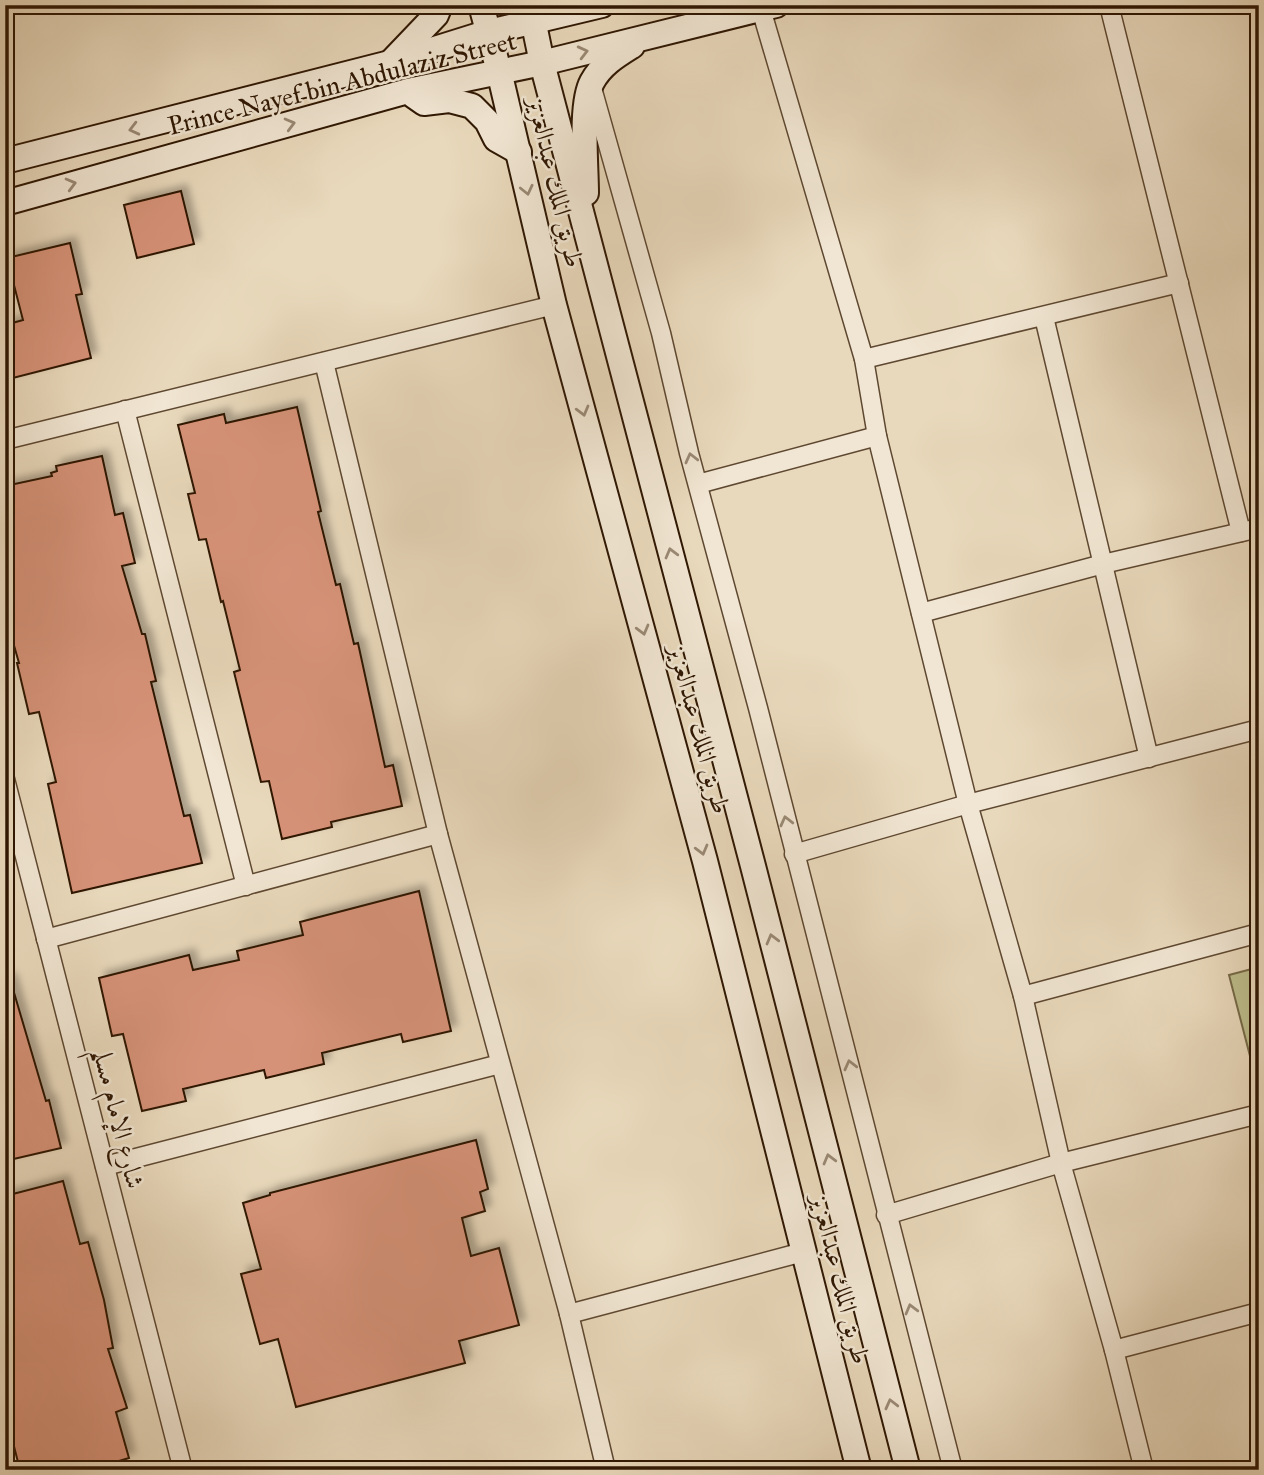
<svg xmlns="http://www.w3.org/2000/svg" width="1264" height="1475" font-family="'IM FELL Great Primer',Amiri,serif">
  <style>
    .green { fill: #bdbd8c; stroke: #766a48; stroke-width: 2 }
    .building { fill: #d69278; stroke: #2f1703; stroke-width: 2; filter: url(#shadow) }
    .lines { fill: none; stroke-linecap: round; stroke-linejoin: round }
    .street-casing { stroke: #5e4831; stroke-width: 21 }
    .secondary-casing { stroke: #2f1703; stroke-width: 28 }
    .street { stroke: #f1e6d3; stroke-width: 18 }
    .secondary { stroke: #f1e6d3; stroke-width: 24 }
    .oneway { stroke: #9a8975 }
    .labels { text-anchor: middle; stroke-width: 5; stroke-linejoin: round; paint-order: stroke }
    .street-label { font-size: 26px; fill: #2f1703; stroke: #f1e6d3 }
  </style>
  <defs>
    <filter id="shadow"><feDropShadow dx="6" dy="-6" stdDeviation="3.5" flood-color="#0004"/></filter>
  </defs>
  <rect width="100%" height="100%" fill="#e9d9bc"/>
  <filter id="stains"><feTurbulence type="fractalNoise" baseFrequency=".00286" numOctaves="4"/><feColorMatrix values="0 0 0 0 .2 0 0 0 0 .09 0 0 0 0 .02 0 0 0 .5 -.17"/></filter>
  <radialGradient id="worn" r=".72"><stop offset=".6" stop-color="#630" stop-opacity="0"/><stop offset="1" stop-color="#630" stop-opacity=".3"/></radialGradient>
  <polygon class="green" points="1259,967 1259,1083 1257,1083 1229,975"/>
  <g class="building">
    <polygon points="181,191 194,244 137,258 124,205"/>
    <polygon points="70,243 82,294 76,295 91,358 5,380 5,325 23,320 7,258"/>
    <polygon points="297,407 321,511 318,512 336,585 340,584 354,644 358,643 385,767 393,765 402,806 331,822 332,827 282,839 269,781 261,782 234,672 240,670 223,601 221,602 206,539 199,540 188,494 195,493 178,425 224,414 226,423"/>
    <polygon points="102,456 115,515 123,513 135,563 122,566 142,634 145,634 156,681 151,682 184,816 190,815 202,863 72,893 48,784 56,782 39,712 29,714 17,663 19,663 5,614 5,486 52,476 51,473 57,471 56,466"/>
    <polygon points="419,891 451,1031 403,1042 401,1034 322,1053 324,1064 266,1078 264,1070 183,1089 186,1101 142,1111 123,1034 112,1036 99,978 189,955 193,970 239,960 237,951 303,935 300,922"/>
    <polygon points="10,979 46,1101 49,1100 61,1148 5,1161 5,980"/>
    <polygon points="476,1140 488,1189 480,1192 485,1211 462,1218 471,1256 499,1248 519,1325 459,1341 465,1363 296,1407 278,1339 260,1344 241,1274 261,1269 243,1203 270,1195 270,1193"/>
    <polygon points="63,1181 80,1244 88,1242 104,1300 113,1348 108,1349 127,1408 116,1412 129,1458 89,1470 20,1470 5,1411 5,1196"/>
  </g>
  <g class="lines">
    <g class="street-casing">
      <g id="street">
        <polyline points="1109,5 1241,532"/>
        <polyline points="761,9 864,359 877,436 968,804 1023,996 1061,1163 1114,1350 1144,1470"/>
        <polyline points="592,88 661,333 689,453 758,708 953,1470"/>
        <polyline points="1044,317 1149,758"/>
        <polyline points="864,359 1179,283"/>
        <polyline points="324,362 438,834 569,1314 606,1470"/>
        <polyline points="125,410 246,886"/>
        <polyline points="5,440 554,305"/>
        <polyline points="698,484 877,436"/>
        <polyline points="921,613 1103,564 1259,528"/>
        <polyline points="5,779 183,1470"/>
        <polyline points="794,854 968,804 1259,729"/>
        <polyline points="46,939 438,834"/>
        <polyline points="1023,996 1259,933"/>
        <polyline points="105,1166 500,1064"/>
        <polyline points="886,1215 1061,1163 1259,1114"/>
        <polyline points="569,1314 803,1252"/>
        <polyline points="1114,1350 1259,1312"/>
      </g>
    </g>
    <g class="secondary-casing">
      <g id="secondary">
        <polyline points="481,5 499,71 554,305 705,861 859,1470"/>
        <polyline points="530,5 542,63 753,866 908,1470"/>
        <polyline points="393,60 436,15 440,5"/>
        <polyline points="414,96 424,103 449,100 472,106 487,121 496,139 519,152"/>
        <polyline points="5,161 390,63 489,32 602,5"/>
        <path d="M586,193c0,-27 -6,-89 6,-111 9,-17 24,-26 40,-36"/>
        <polyline points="5,203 408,91 542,63 776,5"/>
      </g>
    </g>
    <use href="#street" class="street"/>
    <use href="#secondary" class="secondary"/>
  </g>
  <defs><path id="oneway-chevron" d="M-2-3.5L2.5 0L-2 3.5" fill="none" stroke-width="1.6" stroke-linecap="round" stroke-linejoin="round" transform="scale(1.75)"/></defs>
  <g class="oneway">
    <use href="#oneway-chevron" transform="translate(583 52) rotate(-14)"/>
    <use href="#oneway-chevron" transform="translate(290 124) rotate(-15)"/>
    <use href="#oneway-chevron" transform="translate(134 129) rotate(166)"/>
    <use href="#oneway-chevron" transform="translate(71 184) rotate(-15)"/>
    <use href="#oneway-chevron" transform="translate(527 190) rotate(77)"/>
    <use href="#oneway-chevron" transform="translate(583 411) rotate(75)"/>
    <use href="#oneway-chevron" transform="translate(691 458) rotate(-104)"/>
    <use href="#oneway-chevron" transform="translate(671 553) rotate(-105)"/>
    <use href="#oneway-chevron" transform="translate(643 630) rotate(75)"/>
    <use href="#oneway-chevron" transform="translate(786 821) rotate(-104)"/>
    <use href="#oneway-chevron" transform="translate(702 850) rotate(75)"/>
    <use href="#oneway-chevron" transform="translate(772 939) rotate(-105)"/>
    <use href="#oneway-chevron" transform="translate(850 1065) rotate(-104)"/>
    <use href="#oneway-chevron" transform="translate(829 1159) rotate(-105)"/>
    <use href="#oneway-chevron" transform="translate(911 1309) rotate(-105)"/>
    <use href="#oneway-chevron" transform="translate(891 1404) rotate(-104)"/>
  </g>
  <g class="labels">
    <g class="street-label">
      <text transform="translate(342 83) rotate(-14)" y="9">Prince Nayef bin Abdulaziz Street</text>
      <text transform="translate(556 182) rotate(77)" y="9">طريق الملك عبدالعزيز</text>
      <text transform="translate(700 729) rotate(75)" y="9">طريق الملك عبدالعزيز</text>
      <text transform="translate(119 1118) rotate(76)" y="9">شارع الإمام مسلم</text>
      <text transform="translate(841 1279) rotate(76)" y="9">طريق الملك عبدالعزيز</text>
    </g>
  </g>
  <rect width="1264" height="1475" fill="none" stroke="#e9d9bc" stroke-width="28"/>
  <rect x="7" y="7" width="1250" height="1461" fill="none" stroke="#2f1703" stroke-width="3.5"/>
  <rect x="14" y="14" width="1236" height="1447" fill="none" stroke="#2f1703" stroke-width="2"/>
  <rect width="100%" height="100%" filter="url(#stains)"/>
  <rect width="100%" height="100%" fill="url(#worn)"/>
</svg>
